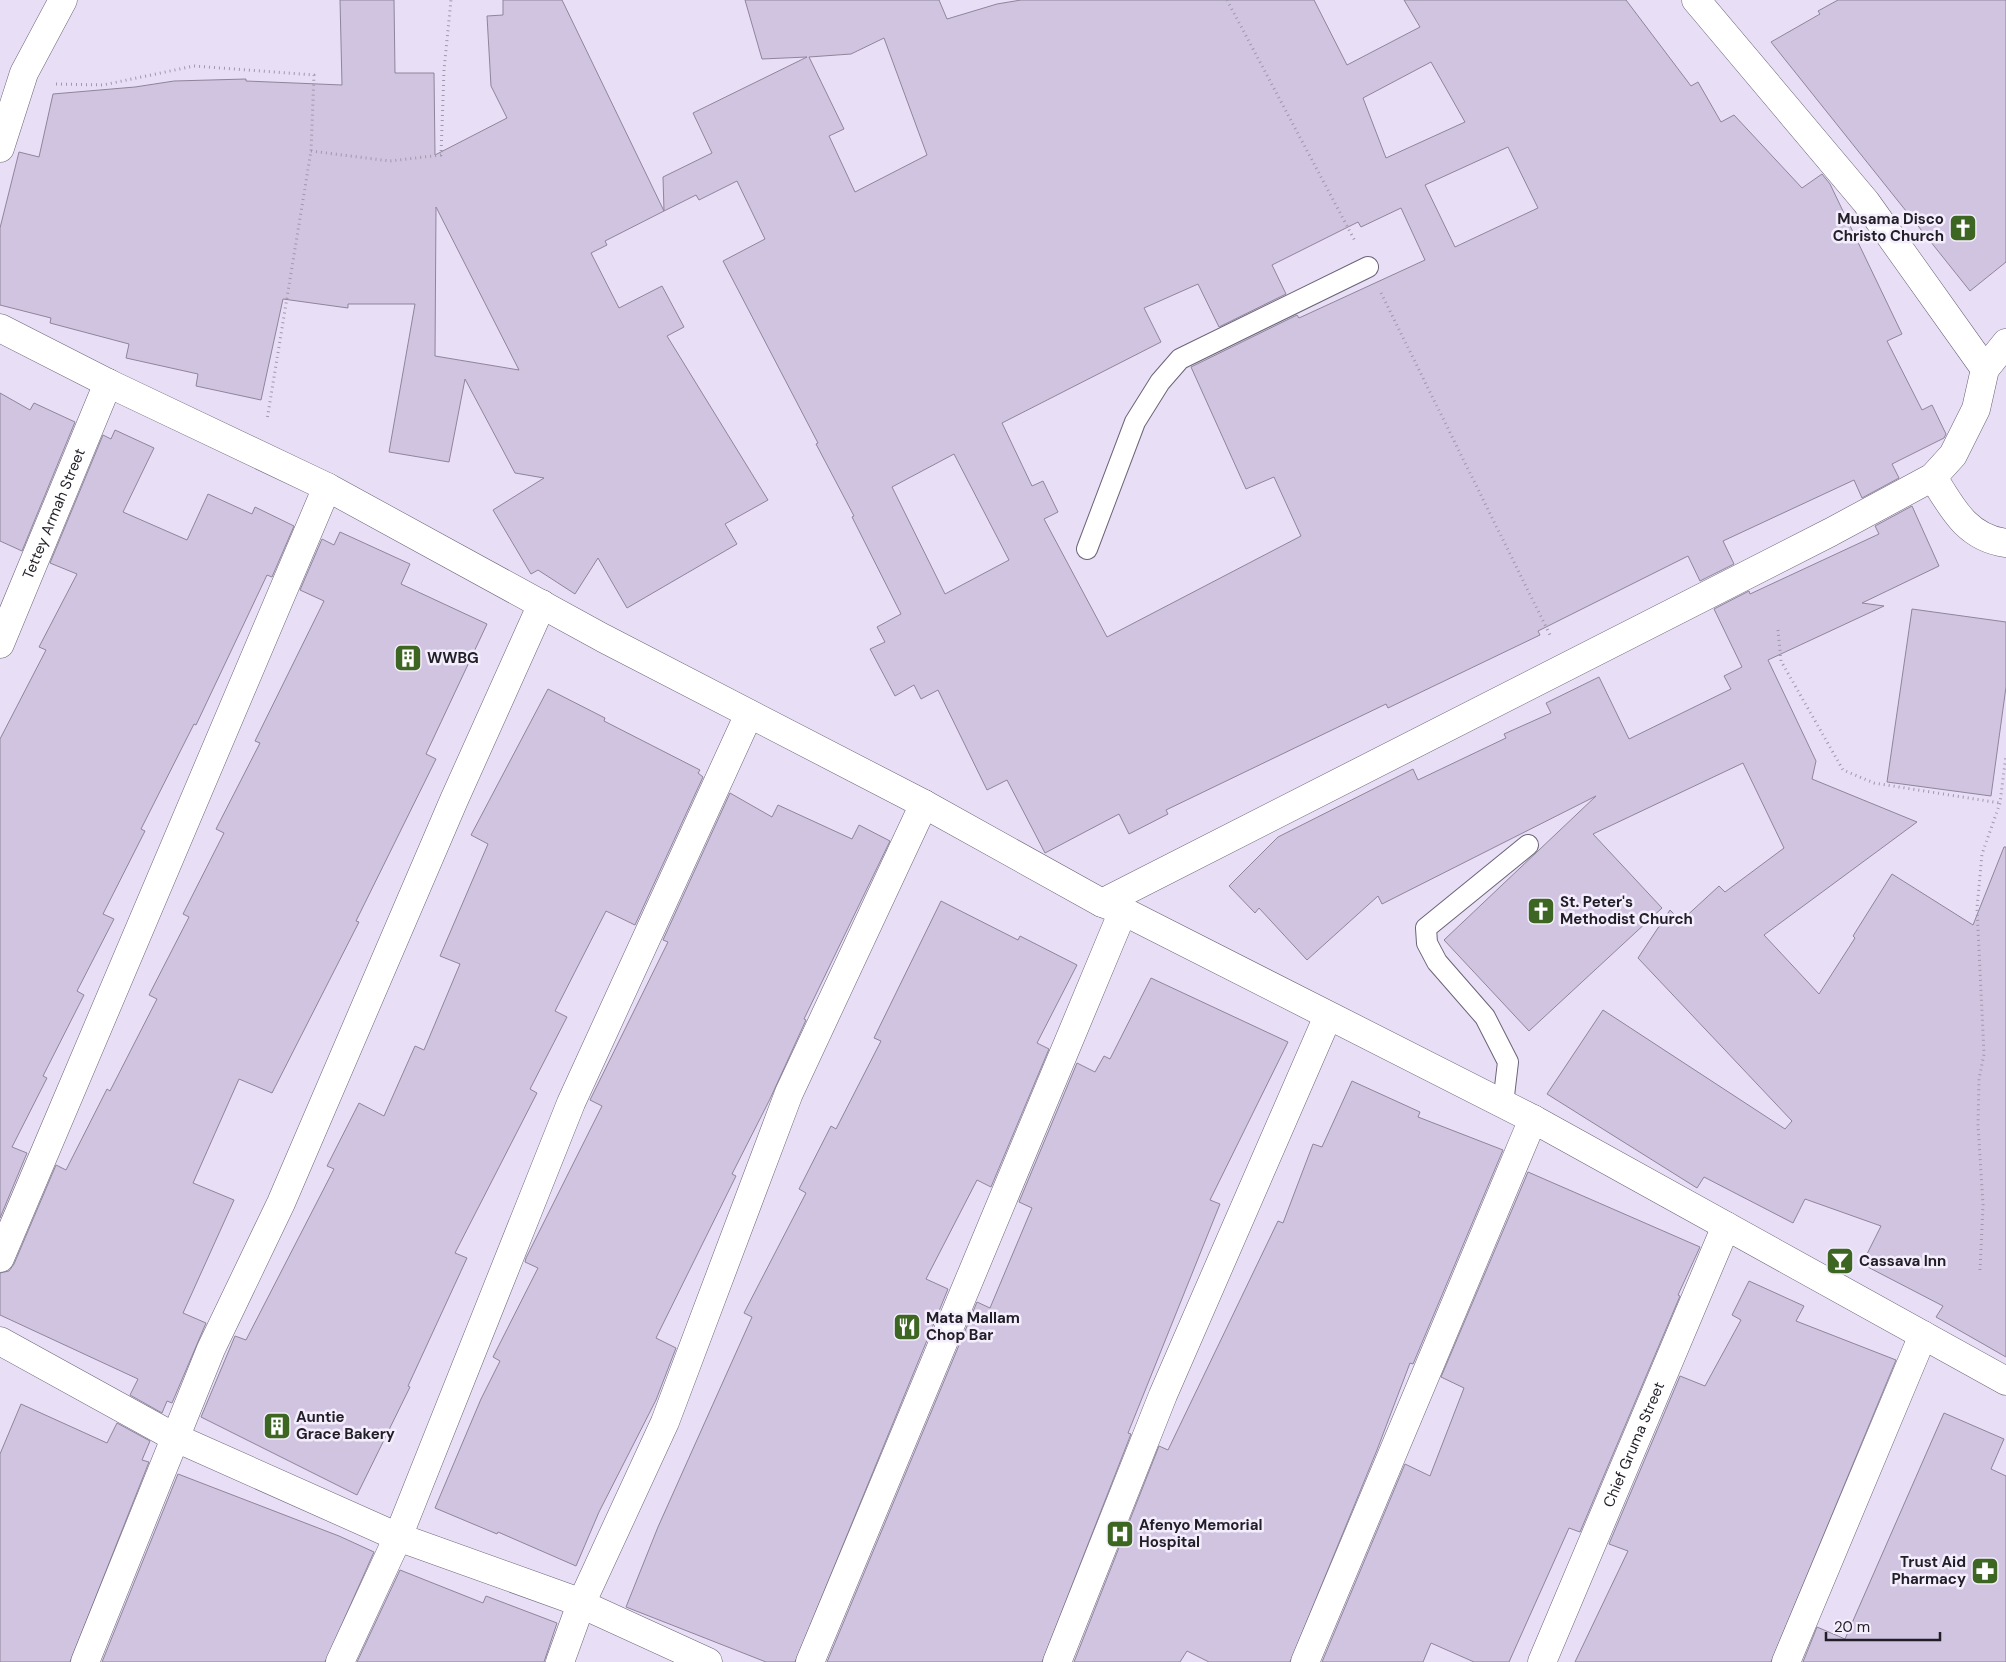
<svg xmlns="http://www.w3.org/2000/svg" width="2006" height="1662" font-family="'DM Sans',sans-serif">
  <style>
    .building { fill: #d0c4e1; stroke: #8f859b; fill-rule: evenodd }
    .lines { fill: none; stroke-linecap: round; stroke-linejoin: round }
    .service-casing { stroke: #6b6377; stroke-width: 22 }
    .minor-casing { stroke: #6b6377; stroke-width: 29 }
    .secondary-casing { stroke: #6b6377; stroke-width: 29 }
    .path { stroke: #a098ab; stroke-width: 3; stroke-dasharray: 1 4; stroke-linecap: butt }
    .service { stroke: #fff; stroke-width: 20 }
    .minor { stroke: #fff; stroke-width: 28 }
    .secondary { stroke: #fff; stroke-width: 28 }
    .labels { text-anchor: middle; stroke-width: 5; stroke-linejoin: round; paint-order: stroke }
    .poi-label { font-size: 15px; font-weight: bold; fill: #221e27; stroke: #f3edfc; text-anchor: start }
    .street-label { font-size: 15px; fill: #221e27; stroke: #f3edfc }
  </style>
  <rect width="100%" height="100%" fill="#e8def6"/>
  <g class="building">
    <path d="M340,0h54l1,73h39l1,82 72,-37 -16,-32 -4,-70 16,-1v-15h59l102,211 -59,30 2,4 -16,8 28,55 43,-22 22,41 -17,9 101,164 -43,24 12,20 -110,64 -29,-50 -23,36 -37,-24 -7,4 -38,-64 51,-32 -29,-5 -50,-94 -16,83 -60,-10 26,-148h-67v4l-65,-9 -22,101 -65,-14 2,-12 -72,-16 3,-14 -79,-21 1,-5 -51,-13v-77l19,-76 20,5 14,-63 82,-7 39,-6 72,-2v2l96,4zM436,207l83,163 -84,-14z"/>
    <path d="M745,0h194l8,19 50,-15 24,-4h293l33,65 73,-38 -16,-27h222l65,86 7,-4 23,40 13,-7 68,73 20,-14 8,10 72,150 -15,7 35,69 10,-5 14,29 -2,4 -52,26 7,14 -37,20 -8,-18 -131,61 11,23 -34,17 -12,-25 -150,75 2,4 -152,73 -2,-4 -220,106 2,4 -39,20 -10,-20 -74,39 -38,-73 -20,10 -49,-100 -17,9 -7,-14 -19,11 -25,-47 15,-7 -8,-15 24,-13 -49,-97 2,-1 -38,-72 2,-1 -95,-182 42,-22 -28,-58 -38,19 -3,-5 -32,16 -1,-34 49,-24 -19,-40 114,-56 -45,2zM884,38l43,117 -72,37 -26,-56 15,-7 -35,-72 42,-3zM1431,62l34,60 -79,36 -23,-60zM1508,147l30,61 -83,39 -30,-62zM1401,208l24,52 -126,58 -2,-3 -106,52 55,122 28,-12 27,59 -194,101 -63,-118 14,-7 -15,-31 -11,5 -30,-63 159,-81 -17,-34 54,-24 21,43 67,-33 -14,-29 86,-43 3,5zM954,454l55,106 -64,34 -53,-107z"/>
    <polygon points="1838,0 2006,0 2006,262 1970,291 1771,42 1820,14 1818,11"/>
    <polygon points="0,393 30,410 34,403 75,422 22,551 0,541"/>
    <polygon points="115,430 154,448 123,512 187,540 208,494 252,514 255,507 294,526 272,577 267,575 196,725 194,724 141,829 145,831 103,914 114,919 77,991 84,995 43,1076 47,1078 12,1147 27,1153 0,1218 0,739 46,650 39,647 77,574 50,563 103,435 111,439"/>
    <polygon points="1912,506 1939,566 1862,603 1884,606 1768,660 1816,761 1812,779 1917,822 1764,935 1819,994 1855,938 1853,936 1892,874 1973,925 2004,847 2006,847 2006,1357 1936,1317 1943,1306 1862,1264 1881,1226 1805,1199 1793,1223 1704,1177 1697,1188 1547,1094 1603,1010 1785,1129 1792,1121 1638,958 1670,910 1681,921 1719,886 1725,892 1784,848 1743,763 1593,834 1662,908 1529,1031 1444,940 1596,796 1382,904 1378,896 1307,960 1259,908 1255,913 1229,886 1278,837 1413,769 1418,780 1506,738 1504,734 1551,713 1546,703 1599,677 1629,739 1731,689 1724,676 1742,667 1714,609 1749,591 1750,594 1879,534 1875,526"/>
    <polygon points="340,532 410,564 401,584 487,624 426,754 436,759 356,921 359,922 272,1093 239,1079 193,1183 234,1200 183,1313 206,1323 172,1403 167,1401 162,1413 130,1395 138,1379 0,1315 0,1273 9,1271 14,1264 56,1165 66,1170 107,1089 110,1091 157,999 149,995 189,917 183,914 224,833 216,829 260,743 255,741 324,601 300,590 322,539 334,545"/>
    <polygon points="1912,609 2006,622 2006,687 1991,796 1887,782"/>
    <polygon points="548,689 605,718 604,721 700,770 698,773 703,777 635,925 606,911 555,1011 567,1017 530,1089 537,1093 455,1253 467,1258 408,1386 410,1387 357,1495 201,1417 235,1336 246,1340 334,1169 327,1166 359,1103 384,1116 415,1046 424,1050 460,964 440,956 488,844 471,835"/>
    <polygon points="730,793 772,817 778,805 852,839 859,825 890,841 804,1019 806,1020 770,1099 732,1174 736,1176 656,1338 676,1348 656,1400 599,1512 576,1566 498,1532 497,1534 435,1508 481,1399 500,1361 493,1357 538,1268 525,1262 526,1258 602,1106 590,1100 668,942 663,940"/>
    <polygon points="941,901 1018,940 1020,936 1077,965 1037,1043 1049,1049 991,1187 977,1180 926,1279 948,1289 795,1662 766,1662 626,1607 658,1527 752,1317 744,1313 806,1193 799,1189 831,1126 836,1129 881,1041 874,1038"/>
    <polygon points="1151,978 1288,1042 1210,1200 1220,1204 1128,1433 1131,1434 1042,1662 827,1662 977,1302 990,1308 1032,1208 1019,1202 1077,1063 1095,1072 1104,1056 1110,1059"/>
    <polygon points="1352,1081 1420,1112 1418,1117 1503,1150 1413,1364 1410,1363 1377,1450 1290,1662 1209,1662 1187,1651 1180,1662 1074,1662 1159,1446 1168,1450 1278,1221 1283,1223 1313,1144 1322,1147"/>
    <polygon points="1528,1172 1700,1247 1678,1295 1680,1296 1580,1532 1569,1528 1509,1662 1474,1662 1431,1643 1423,1662 1322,1662 1405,1464 1430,1476 1464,1388 1441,1377"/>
    <polygon points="1749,1281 1804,1306 1796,1321 1896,1360 1771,1662 1575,1662 1628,1551 1609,1544 1680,1376 1705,1386 1741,1320 1732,1315"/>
    <polygon points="21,1404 107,1443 117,1423 150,1441 142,1460 149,1462 70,1662 0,1662 0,1454"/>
    <polygon points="1944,1413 2004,1439 1991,1469 2006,1476 2006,1662 1803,1662 1817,1627 1845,1639"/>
    <polygon points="178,1474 339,1536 374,1552 325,1662 102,1662"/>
    <polygon points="400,1570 483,1603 486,1596 557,1623 544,1662 357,1662"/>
  </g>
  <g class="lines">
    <g class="service-casing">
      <g id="service">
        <polyline points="1087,549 1135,422 1160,382 1180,359 1368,267"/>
        <polyline points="1503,1104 1508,1062 1485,1017 1437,962 1427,943 1426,928 1528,845"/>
      </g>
    </g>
    <g class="minor-casing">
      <g id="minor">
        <polyline points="1696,0 1866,202 1985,369"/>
        <polyline points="0,148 24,73 63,0"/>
        <path d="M1933,477c19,31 34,61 73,66"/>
        <path id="s1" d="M0,644l108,-261"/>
        <polyline points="1102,903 1831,532 1933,477 1953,455 1976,409 1985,369 2006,343"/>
        <polyline points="0,1258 327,487"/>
        <polyline points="0,1341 176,1438 398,1537 568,1598 708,1662"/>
        <polyline points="85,1662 211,1349 281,1203 454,800 542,604"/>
        <polyline points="340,1662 398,1537 571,1103 749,714"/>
        <polyline points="560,1662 581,1604 665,1422 789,1093 924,804"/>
        <polyline points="810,1662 1123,911"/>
        <polyline points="1057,1662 1163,1395 1328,1016"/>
        <polyline points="1305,1662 1533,1119"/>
        <path id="s2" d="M1542,1662l184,-436"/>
        <polyline points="1786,1662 1923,1335"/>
      </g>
    </g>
    <g class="secondary-casing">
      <polyline id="secondary" points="0,328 108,383 327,487 603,638 924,804 1102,903 1123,911 1533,1119 2006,1381"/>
    </g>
    <g class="path">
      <polyline points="1227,0 1355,241"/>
      <polyline points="56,84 103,85 194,66 314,75 311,151 267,420"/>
      <polyline points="311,151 390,161 441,155 444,70 451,0"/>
      <polyline points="1381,293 1551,637"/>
      <polyline points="1778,630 1781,661 1843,770 1874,783 2000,803"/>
      <polyline points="1980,1270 1983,1205 1978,1125 1979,1079 1984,1054 1977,908 1982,854 2000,803 2006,755"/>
    </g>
    <use href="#service" class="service"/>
    <use href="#minor" class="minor"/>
    <use href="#secondary" class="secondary"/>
  </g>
  <defs>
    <g id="church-square" transform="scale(1.4375)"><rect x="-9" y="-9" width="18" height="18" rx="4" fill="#3d6623" stroke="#f3edfc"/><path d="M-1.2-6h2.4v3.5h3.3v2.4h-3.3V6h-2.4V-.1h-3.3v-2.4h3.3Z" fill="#fff"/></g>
    <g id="building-square" transform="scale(1.4375)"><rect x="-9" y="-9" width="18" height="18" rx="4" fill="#3d6623" stroke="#f3edfc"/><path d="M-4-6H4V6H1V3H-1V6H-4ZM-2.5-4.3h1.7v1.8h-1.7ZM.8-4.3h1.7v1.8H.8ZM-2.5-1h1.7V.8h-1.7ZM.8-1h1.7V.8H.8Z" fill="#fff"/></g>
    <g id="bar-square" transform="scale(1.4375)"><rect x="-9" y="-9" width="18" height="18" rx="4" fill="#3d6623" stroke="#f3edfc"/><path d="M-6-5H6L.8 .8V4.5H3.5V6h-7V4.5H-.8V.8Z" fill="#fff"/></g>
    <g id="restaurant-square" transform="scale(1.4375)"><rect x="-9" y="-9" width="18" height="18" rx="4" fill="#3d6623" stroke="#f3edfc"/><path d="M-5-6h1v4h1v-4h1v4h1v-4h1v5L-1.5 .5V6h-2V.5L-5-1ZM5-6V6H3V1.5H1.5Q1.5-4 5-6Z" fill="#fff"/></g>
    <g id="hospital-square" transform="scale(1.4375)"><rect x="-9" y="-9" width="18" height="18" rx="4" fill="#3d6623" stroke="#f3edfc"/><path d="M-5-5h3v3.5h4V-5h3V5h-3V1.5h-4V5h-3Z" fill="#fff"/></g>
    <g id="pharmacy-square" transform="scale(1.4375)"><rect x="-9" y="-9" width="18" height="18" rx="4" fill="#3d6623" stroke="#f3edfc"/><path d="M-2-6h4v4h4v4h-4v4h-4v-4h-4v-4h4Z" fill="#fff"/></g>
  </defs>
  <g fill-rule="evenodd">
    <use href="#church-square" x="1963" y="228"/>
    <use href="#building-square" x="408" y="658"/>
    <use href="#church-square" x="1541" y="911"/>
    <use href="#bar-square" x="1840" y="1261"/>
    <use href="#restaurant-square" x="907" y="1327"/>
    <use href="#building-square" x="277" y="1426"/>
    <use href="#hospital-square" x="1120" y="1534"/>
    <use href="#pharmacy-square" x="1985" y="1571"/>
  </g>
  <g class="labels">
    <g class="poi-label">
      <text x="1944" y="224" text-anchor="end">Musama Disco<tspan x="1944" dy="17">Christo Church</tspan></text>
      <text x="427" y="663">WWBG</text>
      <text x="1560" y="907">St. Peter's<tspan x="1560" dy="17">Methodist Church</tspan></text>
      <text x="1859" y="1266">Cassava Inn</text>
      <text x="926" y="1323">Mata Mallam<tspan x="926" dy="17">Chop Bar</tspan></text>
      <text x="296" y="1422">Auntie<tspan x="296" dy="17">Grace Bakery</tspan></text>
      <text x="1139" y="1530">Afenyo Memorial<tspan x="1139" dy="17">Hospital</tspan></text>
      <text x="1966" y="1567" text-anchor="end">Trust Aid<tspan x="1966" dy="17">Pharmacy</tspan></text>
    </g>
    <g class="street-label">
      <text dy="5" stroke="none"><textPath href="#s1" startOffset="141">Tettey Armah Street</textPath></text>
      <text dy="5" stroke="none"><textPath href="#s2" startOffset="236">Chief Gruma Street</textPath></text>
    </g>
  </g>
  <path d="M1826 1632v8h114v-8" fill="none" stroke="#221e27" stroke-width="2.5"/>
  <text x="1834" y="1632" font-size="15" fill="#221e27" stroke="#f3edfc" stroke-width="4" paint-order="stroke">20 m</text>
</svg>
